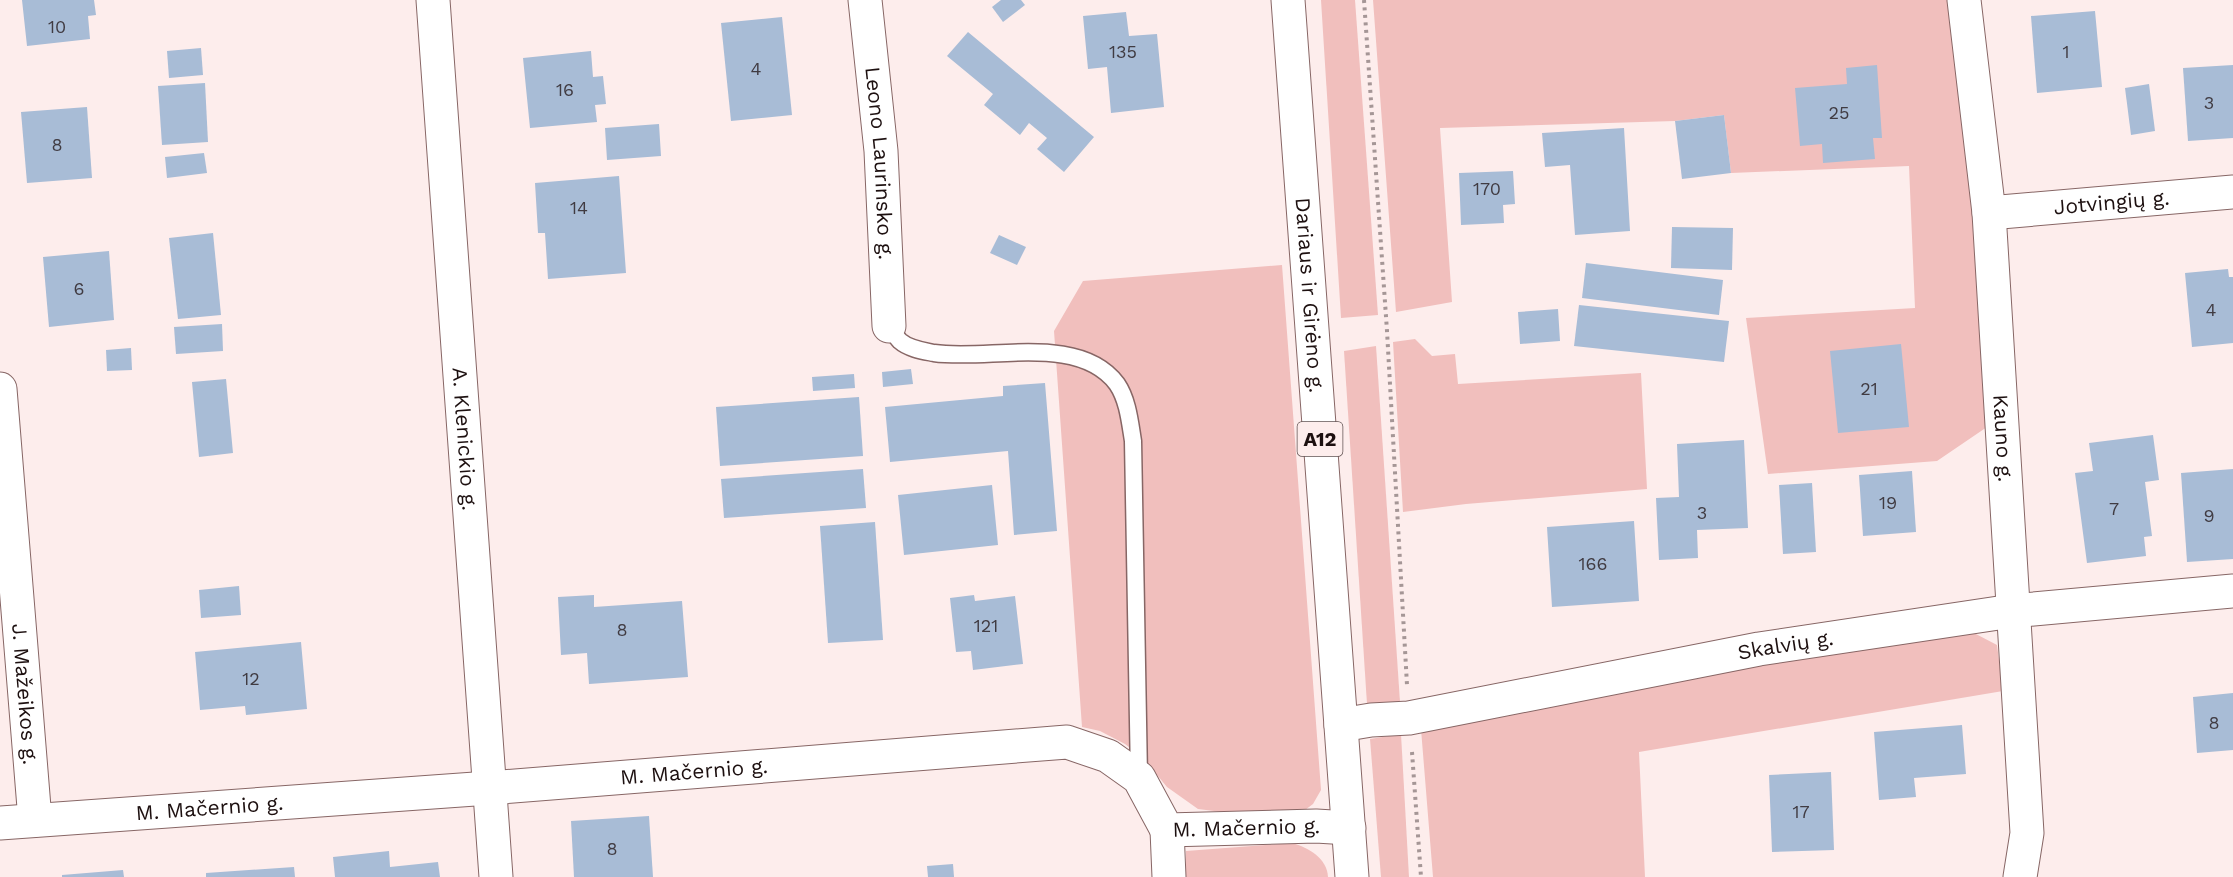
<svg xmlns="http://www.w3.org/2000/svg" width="2233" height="877" font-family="'Work Sans',sans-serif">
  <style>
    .green { fill: #f1bfbd }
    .building { fill: #a8bcd6 }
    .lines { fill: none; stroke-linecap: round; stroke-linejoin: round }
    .service-casing { stroke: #876665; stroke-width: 19 }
    .minor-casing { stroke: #876665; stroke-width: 35 }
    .trunk-casing { stroke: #876665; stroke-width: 35 }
    .path { stroke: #a59696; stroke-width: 4; stroke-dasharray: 3 4.5; stroke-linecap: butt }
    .service { stroke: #fff; stroke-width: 16 }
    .minor { stroke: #fff; stroke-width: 33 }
    .trunk { stroke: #fff; stroke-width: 33 }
    .labels { text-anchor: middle; stroke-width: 4.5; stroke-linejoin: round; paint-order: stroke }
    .number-label { font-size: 18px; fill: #403b42 }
    .shield { fill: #fdedec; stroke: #605252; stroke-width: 1.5 }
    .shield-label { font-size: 20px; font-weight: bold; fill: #1d1010 }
    .street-label { font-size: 21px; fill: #1d1010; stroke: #fdedec }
  </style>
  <rect width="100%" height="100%" fill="#fdedec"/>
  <g class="green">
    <polygon points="1321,0 1355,0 1378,315 1341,318"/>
    <polygon points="1373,0 1952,0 1973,163 1987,427 1937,461 1768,474 1746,318 1915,308 1909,166 1731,173 1724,115 1675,121 1440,128 1452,302 1396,312"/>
    <polygon points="1282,265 1321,790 1313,804 1301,813 1230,813 1198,809 1167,787 1143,758 1125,744 1100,731 1082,727 1054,331 1083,281"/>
    <polygon points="1415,339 1432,356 1455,354 1458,384 1641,373 1647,489 1466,504 1403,512 1393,342"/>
    <polygon points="1376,346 1400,702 1367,704 1344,351"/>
    <polygon points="1974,633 1997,645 2003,691 1639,752 1645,877 1433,877 1421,729 1783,661"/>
    <polygon points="1401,734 1409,877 1381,877 1370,739"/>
    <path d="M1292,843c17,5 35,15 36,34h-142v-26z"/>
  </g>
  <g class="building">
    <polygon points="22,0 94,0 96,15 88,16 90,39 27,46"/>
    <polygon points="1001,0 1021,0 1025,5 1003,22 992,7"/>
    <polygon points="2095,11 2102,87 2037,93 2031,16"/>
    <polygon points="1126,12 1129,36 1157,34 1164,107 1111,113 1107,67 1088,69 1083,16"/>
    <polygon points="782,17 792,115 731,121 721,23"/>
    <polygon points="968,32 1094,137 1064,172 1037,149 1047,138 1029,123 1020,135 984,105 993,94 947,56"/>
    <polygon points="201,48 203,75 169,78 167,51"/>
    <polygon points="591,51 593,77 603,76 606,104 595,105 597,122 530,128 523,58"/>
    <polygon points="1877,65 1882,138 1873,138 1875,159 1823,163 1822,144 1800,146 1795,88 1847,84 1846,68"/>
    <polygon points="2233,65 2233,138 2188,141 2183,68"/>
    <polygon points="205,83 208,142 162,145 158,86"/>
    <polygon points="2149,84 2155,131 2131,135 2125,88"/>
    <polygon points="87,107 92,178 27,183 21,112"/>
    <polygon points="1724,115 1731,173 1682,179 1675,121"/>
    <polygon points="659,124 661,156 607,160 605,128"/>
    <polygon points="1624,128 1630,231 1575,235 1570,165 1545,167 1542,133"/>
    <polygon points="204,153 207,173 167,178 165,157"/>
    <polygon points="1513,171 1515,204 1503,205 1504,223 1461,225 1459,173"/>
    <polygon points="619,176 626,273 548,279 545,233 538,233 535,183"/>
    <polygon points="1672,227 1733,228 1732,270 1671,268"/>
    <polygon points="213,233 221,315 178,319 169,238"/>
    <polygon points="999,235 1026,247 1017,265 990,253"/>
    <polygon points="109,251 114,320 49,327 43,257"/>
    <polygon points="1586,263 1723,280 1719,315 1582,298"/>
    <polygon points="2228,269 2229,277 2233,277 2233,343 2192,347 2185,273"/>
    <polygon points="1579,305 1729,321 1724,362 1574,346"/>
    <polygon points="1558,309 1560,341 1520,344 1518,312"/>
    <polygon points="222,324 223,351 176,354 174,327"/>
    <polygon points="1901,344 1909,427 1838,433 1830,351"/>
    <polygon points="131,348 132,370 107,371 106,350"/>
    <polygon points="911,369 913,384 883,387 882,372"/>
    <polygon points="854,374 855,388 813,391 812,377"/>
    <polygon points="226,379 233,453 199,457 192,382"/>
    <polygon points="1045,383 1057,531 1014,535 1008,451 890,462 885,407 1003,396 1003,386"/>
    <polygon points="859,397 863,456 720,466 716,407"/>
    <polygon points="2153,435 2159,480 2145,482 2152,536 2144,537 2146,556 2087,563 2075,473 2093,471 2089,443"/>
    <polygon points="1744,440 1748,528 1697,530 1698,558 1659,560 1656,498 1679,497 1677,444"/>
    <polygon points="863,469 866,508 724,518 721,479"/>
    <polygon points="2233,469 2233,559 2187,562 2181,473"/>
    <polygon points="1912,471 1916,532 1863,536 1859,475"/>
    <polygon points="1812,483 1816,552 1783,554 1779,485"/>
    <polygon points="992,485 998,545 904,555 898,495"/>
    <polygon points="1634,521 1639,601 1552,607 1547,527"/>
    <polygon points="875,522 883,640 828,643 820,526"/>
    <polygon points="239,586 241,615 201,618 199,590"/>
    <polygon points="594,595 594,607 682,601 688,677 589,684 587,653 561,655 558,597"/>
    <polygon points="974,595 975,601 1015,596 1023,664 973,670 971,651 956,652 950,598"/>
    <polygon points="301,642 307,709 246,715 245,706 200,710 195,652"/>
    <polygon points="2233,693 2233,750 2197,753 2193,697"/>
    <polygon points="1962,725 1966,774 1914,778 1916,797 1879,800 1874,732"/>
    <polygon points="1831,772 1834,850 1772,852 1769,775"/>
    <polygon points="649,816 653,877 574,877 571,821"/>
    <polygon points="389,851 390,867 438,862 440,877 335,877 333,857"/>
    <polygon points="953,864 954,877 928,877 927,866"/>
    <polygon points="294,867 295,877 206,877 206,873"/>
    <polygon points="123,870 124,877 62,877 62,875"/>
  </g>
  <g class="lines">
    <g class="service-casing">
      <path id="service" d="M889,326c4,5 7,11 11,15 9,8 24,10 34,12 55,8 145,-20 183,31 11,16 13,39 16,57l6,336"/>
    </g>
    <g class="minor-casing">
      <g id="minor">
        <path id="s1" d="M433,0l63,877"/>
        <path id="s2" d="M865,0l16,151 8,175"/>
        <path id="s3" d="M1964,0l25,213 38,620 -7,44"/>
        <path id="s4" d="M1989,213l244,-21"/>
        <path id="s5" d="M0,389l35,431"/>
        <path id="s6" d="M1341,725l30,-5 38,-2 350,-69 253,-38 221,-20"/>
        <path id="s7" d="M0,823l489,-35 578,-46 41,14 31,22 28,52 149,-4 33,2"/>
        <polyline points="1167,830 1169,877"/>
      </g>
    </g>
    <g class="trunk-casing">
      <g id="trunk">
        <path id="s8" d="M1288,0l64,877"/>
      </g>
    </g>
    <g class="path">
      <polyline points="1364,0 1387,331 1407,685"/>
      <polyline points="1412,752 1421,877"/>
    </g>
    <use href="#service" class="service"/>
    <use href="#minor" class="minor"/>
    <use href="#trunk" class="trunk"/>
  </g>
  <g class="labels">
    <g class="number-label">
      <text x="57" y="33">10</text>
      <text x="1123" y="58">135</text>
      <text x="2066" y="58">1</text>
      <text x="756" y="75">4</text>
      <text x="565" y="96">16</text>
      <text x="2209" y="109">3</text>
      <text x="1839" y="119">25</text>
      <text x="57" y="151">8</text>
      <text x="1487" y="195">170</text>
      <text x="579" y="214">14</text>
      <text x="79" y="295">6</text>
      <text x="2211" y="316">4</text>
      <text x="1869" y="395">21</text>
      <text x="1888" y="509">19</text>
      <text x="2114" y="515">7</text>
      <text x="1702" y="519">3</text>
      <text x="2209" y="522">9</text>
      <text x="1593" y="570">166</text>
      <text x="986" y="632">121</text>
      <text x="622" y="636">8</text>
      <text x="251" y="685">12</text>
      <text x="2214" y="729">8</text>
      <text x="1801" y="818">17</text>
      <text x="612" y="855">8</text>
    </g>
    <rect class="shield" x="1297.5" y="422" width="45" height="34" rx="4.5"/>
    <g class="shield-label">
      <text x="1320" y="446">A12</text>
    </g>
    <g class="street-label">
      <text dy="7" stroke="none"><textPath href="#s2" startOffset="164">Leono Laurinsko g.</textPath></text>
      <text dy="7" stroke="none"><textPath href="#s4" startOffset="123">Jotvingių g.</textPath></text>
      <text dy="7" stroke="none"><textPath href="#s8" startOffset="296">Dariaus ir Girėno g.</textPath></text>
      <text dy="7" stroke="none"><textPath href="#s3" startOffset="440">Kauno g.</textPath></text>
      <text dy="7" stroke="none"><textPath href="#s1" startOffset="440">A. Klenickio g.</textPath></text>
      <text dy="7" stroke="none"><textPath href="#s6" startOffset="452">Skalvių g.</textPath></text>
      <text dy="7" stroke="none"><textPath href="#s5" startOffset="306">J. Mažeikos g.</textPath></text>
      <text dy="7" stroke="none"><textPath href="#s7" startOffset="696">M. Mačernio g.</textPath></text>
      <text dy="7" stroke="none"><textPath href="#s7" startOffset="210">M. Mačernio g.</textPath></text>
      <text dy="7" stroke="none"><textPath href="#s7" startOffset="1290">M. Mačernio g.</textPath></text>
    </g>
  </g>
</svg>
